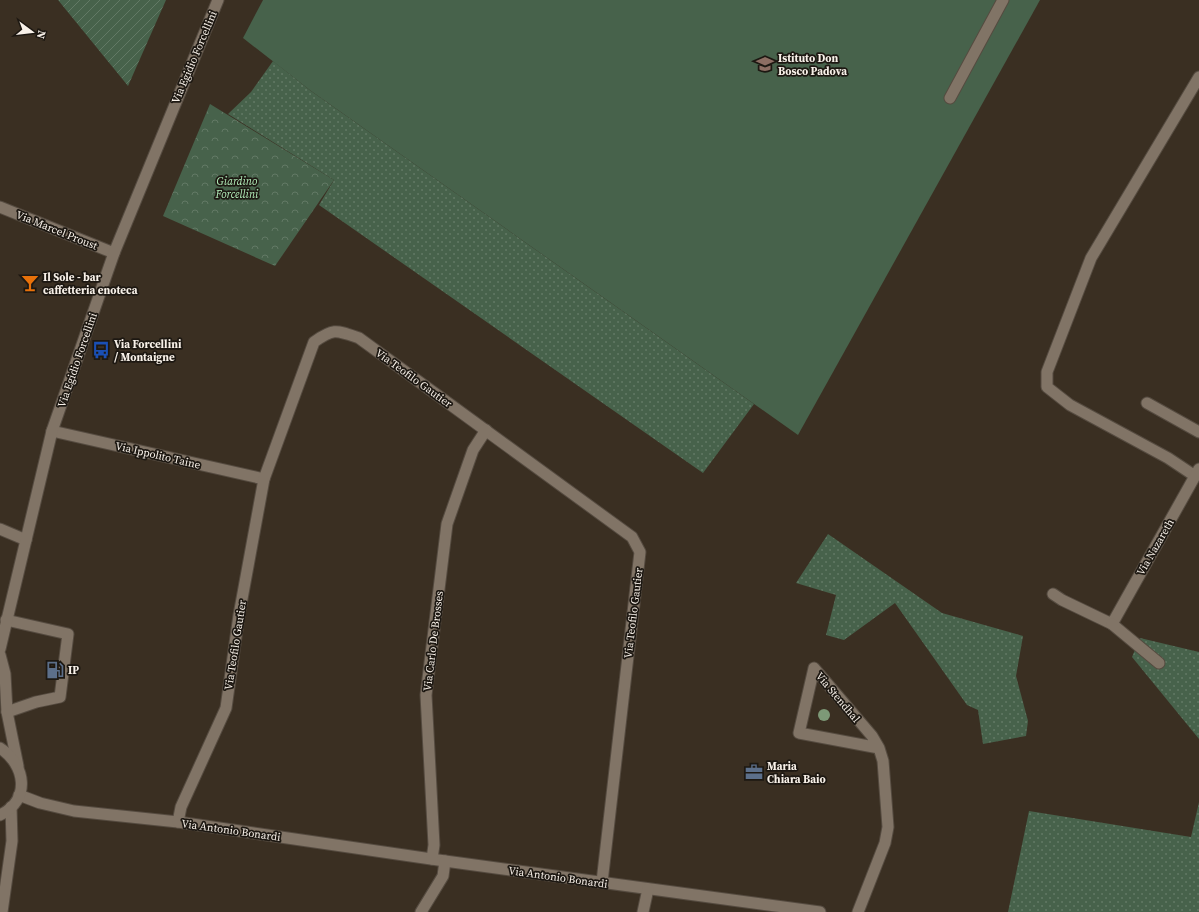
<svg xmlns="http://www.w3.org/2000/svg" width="1199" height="912" font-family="'Source Serif 4',serif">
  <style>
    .grass { fill: url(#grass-dots) }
    .park { fill: url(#park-crowns) }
    .garden { fill: url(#garden-furrows) }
    .pitch { fill: #47624b }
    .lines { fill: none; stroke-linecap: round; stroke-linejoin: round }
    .service-casing { stroke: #554b40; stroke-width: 13 }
    .minor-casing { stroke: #554b40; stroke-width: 13 }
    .tertiary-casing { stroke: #554b40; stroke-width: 13 }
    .service { stroke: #817466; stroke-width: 11 }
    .minor { stroke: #817466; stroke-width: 11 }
    .tertiary { stroke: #817466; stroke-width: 11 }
    .tree { fill: #7d9977 }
    .labels { text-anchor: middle; stroke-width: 3.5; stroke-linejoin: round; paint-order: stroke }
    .street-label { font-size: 11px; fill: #f8f1e9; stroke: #1d1812 }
    .poi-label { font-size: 11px; font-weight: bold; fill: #f8f1e9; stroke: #1d1812; text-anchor: start }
    .park-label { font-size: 11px; font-style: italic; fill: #b4f0bc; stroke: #1d1812 }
  </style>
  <defs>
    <pattern id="grass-dots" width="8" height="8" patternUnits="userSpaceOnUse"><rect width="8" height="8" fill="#47624b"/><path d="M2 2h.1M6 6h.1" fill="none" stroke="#627965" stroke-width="1.8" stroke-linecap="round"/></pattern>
    <pattern id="park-crowns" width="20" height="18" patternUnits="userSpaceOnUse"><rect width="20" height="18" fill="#47624b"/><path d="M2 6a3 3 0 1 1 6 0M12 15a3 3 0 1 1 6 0" fill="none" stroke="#627965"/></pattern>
    <pattern id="garden-furrows" width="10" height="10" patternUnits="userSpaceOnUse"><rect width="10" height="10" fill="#47624b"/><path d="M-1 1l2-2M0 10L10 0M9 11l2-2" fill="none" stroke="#627965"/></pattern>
  </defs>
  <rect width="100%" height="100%" fill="#3a2f22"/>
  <g class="grass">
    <polygon points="273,61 311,91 754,404 703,473 319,205 334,180 228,114 251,92"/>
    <polygon points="828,534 942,613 1023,636 1016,676 1028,721 1026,736 983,744 978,710 967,705 895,603 844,640 826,635 836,595 796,583"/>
    <polygon points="1140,638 1199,652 1199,739 1132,657"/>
    <polygon points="1199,802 1199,912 1008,912 1029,811 1191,837"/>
  </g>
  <polygon class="park" points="210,104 334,180 275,266 163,216"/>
  <polygon class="garden" points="58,0 166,0 128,86"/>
  <polygon class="pitch" points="263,0 1040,0 798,435 311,91 243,38"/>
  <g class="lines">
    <g class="service-casing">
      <g id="service">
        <polyline points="950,98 1003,0"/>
        <polyline points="1147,403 1199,432"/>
        <polyline points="1195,476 1168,458 1070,405 1047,387 1047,372 1091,258 1199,77"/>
        <polyline points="6,620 68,634 60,697 36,702 7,712"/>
      </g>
    </g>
    <g class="minor-casing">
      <g id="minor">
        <polyline points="0,207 114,253"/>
        <polyline points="52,431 264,479"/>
        <polyline points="0,529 26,540"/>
        <polyline points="1053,594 1062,600 1112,624 1199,469"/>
        <polyline points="1112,624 1159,663"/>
        <polyline points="19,795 40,803 74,811 178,822 445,861 820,912"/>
        <path d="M178,822l3,-15 45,-99 13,-93 25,-136 50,-137c20,-14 22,-12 45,-4l273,199 8,15 -38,330"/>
        <polyline points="432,859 434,845 426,695 447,524 473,450 486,430"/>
        <polyline points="2,912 12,841 11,807"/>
        <polyline points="421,912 443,876 445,861"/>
        <polyline points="643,912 648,889"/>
        <polyline points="858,912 885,843 888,827 883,761 879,748 872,736 814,668 799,733 879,748"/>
      </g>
    </g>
    <g class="tertiary-casing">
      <g id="tertiary">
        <polyline points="0,649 52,431 114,253 218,0"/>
        <polyline points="0,655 5,674 7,712 18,766"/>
        <path d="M0,748c26,17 31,52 0,67"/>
      </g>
    </g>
    <use href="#service" class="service"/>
    <use href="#minor" class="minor"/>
    <use href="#tertiary" class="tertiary"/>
  </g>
  <circle class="tree" cx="824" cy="715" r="6"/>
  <defs>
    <g id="school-bare" transform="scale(1.38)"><path d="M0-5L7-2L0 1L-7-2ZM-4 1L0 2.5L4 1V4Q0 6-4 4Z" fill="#8d6e63" stroke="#1d1812" stroke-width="2.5" paint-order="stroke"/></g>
    <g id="bar-bare" transform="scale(1.38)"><path d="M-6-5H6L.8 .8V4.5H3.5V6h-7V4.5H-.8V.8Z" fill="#e8710a" stroke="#1d1812" stroke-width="2.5" paint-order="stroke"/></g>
    <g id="bus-bare" transform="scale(1.38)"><path d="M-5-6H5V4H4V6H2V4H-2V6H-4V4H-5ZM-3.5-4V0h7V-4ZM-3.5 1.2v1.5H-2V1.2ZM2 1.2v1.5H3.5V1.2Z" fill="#1a4fb4" stroke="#1d1812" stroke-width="2.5" paint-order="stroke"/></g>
    <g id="fuel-bare" transform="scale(1.38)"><path d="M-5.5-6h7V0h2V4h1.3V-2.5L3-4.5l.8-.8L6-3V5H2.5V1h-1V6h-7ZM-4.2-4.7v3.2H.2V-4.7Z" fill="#5c6f8a" stroke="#1d1812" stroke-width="2.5" paint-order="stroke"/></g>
    <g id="office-bare" transform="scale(1.38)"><path d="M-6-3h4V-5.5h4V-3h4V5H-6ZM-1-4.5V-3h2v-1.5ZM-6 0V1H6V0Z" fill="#5c6f8a" stroke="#1d1812" stroke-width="2.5" paint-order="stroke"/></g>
  </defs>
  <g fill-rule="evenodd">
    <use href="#school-bare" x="765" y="64"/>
    <use href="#bar-bare" x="30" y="283"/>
    <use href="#bus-bare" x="101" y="350"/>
    <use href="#fuel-bare" x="55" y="670"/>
    <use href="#office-bare" x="754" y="772"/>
  </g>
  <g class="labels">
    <g class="street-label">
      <text transform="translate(194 57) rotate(-67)" y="4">Via Egidio Forcellini</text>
      <text transform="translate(57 230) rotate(22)" y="4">Via Marcel Proust</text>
      <text transform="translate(77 360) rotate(-71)" y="4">Via Egidio Forcellini</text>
      <text transform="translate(414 378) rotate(36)" y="4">Via Teofilo Gautier</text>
      <text transform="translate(158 455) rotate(13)" y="4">Via Ippolito Taine</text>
      <text transform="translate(1155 547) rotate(-60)" y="4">Via Nazareth</text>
      <text transform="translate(633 613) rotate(-83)" y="4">Via Teofilo Gautier</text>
      <text transform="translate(433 641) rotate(-83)" y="4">Via Carlo De Brosses</text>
      <text transform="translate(235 645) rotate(-81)" y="4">Via Teofilo Gautier</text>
      <text transform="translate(838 697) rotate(50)" y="4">Via Stendhal</text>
      <text transform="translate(231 830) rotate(8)" y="4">Via Antonio Bonardi</text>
      <text transform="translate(558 877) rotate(8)" y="4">Via Antonio Bonardi</text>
    </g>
    <g class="poi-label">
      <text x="778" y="62">Istituto Don<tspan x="778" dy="13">Bosco Padova</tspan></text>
      <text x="43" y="281">Il Sole - bar<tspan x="43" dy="13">caffetteria enoteca</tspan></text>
      <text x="114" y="348">Via Forcellini<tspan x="114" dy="13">/ Montaigne</tspan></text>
      <text x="68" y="674">IP</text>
      <text x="767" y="770">Maria<tspan x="767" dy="13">Chiara Baio</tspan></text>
    </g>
    <g class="park-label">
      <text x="237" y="185">Giardino<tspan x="237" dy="13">Forcellini</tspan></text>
    </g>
  </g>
  <g transform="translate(32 32) rotate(105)" stroke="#1d1812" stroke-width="3" paint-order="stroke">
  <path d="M0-3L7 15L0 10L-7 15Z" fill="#f8f1e9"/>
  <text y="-6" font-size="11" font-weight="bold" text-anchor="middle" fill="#f8f1e9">N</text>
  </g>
</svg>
